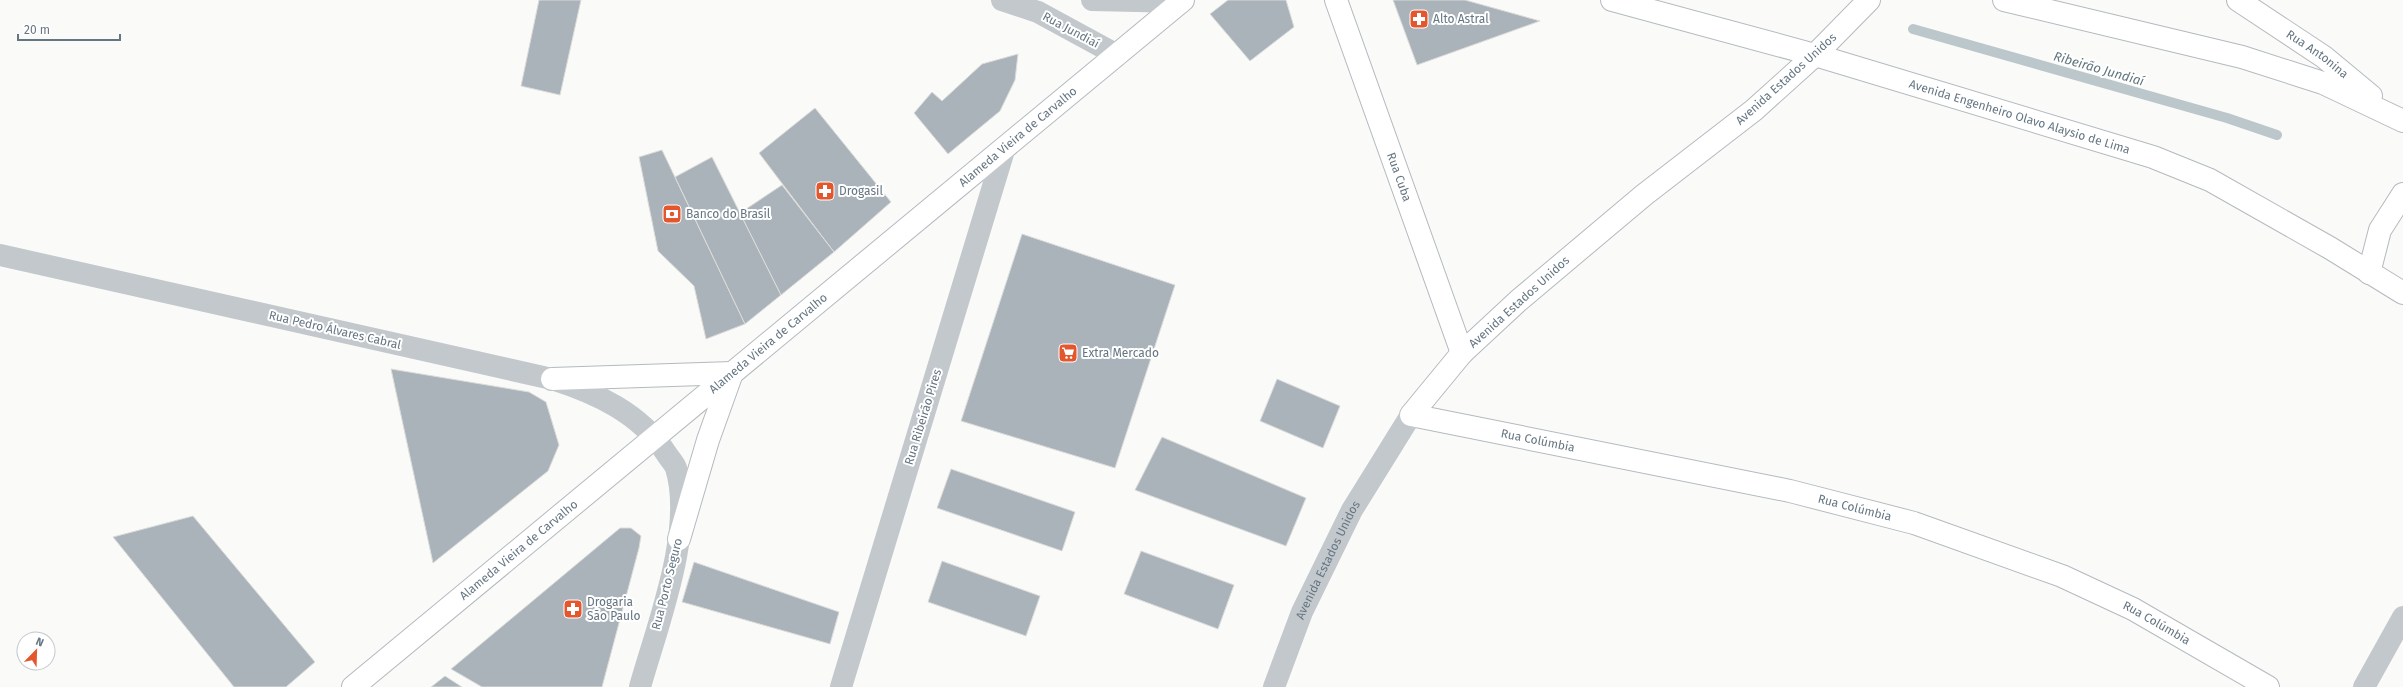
<svg xmlns="http://www.w3.org/2000/svg" width="2403" height="687" font-family="'Fira Sans',sans-serif">
  <style>
    .lines { fill: none; stroke-linecap: round; stroke-linejoin: round }
    .stream { stroke: #bbc7cb; stroke-width: 10 }
    .building { fill: #aab3b9; stroke: #dcdcda }
    .secondary-casing { stroke: #b3babf; stroke-width: 24 }
    .minor { stroke: #c3c8cc; stroke-width: 22 }
    .tertiary { stroke: #c3c8cc; stroke-width: 22 }
    .secondary { stroke: #fff; stroke-width: 22 }
    .labels { text-anchor: middle; stroke-width: 4; stroke-linejoin: round; paint-order: stroke }
    .poi-label { font-size: 12px; fill: #657683; stroke: #fff; text-anchor: start }
    .street-label { font-size: 12px; fill: #657683; stroke: #fff }
    .water-label { font-size: 13px; font-style: italic; fill: #60757c; stroke: #fff }
  </style>
  <rect width="100%" height="100%" fill="#fafaf8"/>
  <g class="lines">
    <polyline class="stream" points="1913,29 2227,118 2277,135"/>
  </g>
  <g class="building">
    <polygon points="539,0 581,0 560,95 521,86"/>
    <polygon points="1228,0 1286,0 1294,27 1250,61 1210,14"/>
    <polygon points="1393,0 1465,0 1540,21 1417,65"/>
    <polygon points="1018,54 1015,80 1000,111 948,154 914,113 932,92 942,101 982,64"/>
    <polygon points="815,108 891,202 834,252 759,153"/>
    <polygon points="662,150 745,324 706,339 694,286 658,251 639,157"/>
    <polygon points="712,157 781,295 745,324 675,177"/>
    <polygon points="782,185 834,252 781,295 740,213"/>
    <polygon points="1022,234 1175,285 1115,468 961,421"/>
    <polygon points="391,369 529,392 546,402 559,445 548,471 433,563"/>
    <polygon points="1277,379 1340,406 1323,448 1260,421"/>
    <polygon points="1162,437 1306,498 1286,546 1135,490"/>
    <polygon points="951,469 1075,512 1062,551 937,508"/>
    <polygon points="193,516 315,662 286,687 234,687 113,537"/>
    <polygon points="620,528 631,528 641,536 639,548 602,687 482,687 451,669"/>
    <polygon points="1141,551 1234,585 1218,629 1124,594"/>
    <polygon points="942,561 1040,596 1026,636 928,602"/>
    <polygon points="694,562 839,612 830,644 682,602"/>
    <polygon points="445,676 462,687 431,687"/>
  </g>
  <g class="lines">
    <g class="secondary-casing">
      <g id="secondary">
        <path id="s2" d="M1336,0l126,353"/>
        <path id="s3" d="M1612,0l203,55 338,102 57,23 120,68 73,45"/>
        <path id="s4" d="M1869,0l-54,55 -61,55 -110,85 -126,106 -56,52 -51,62 379,76 124,32 148,53 71,33 135,78"/>
        <polyline points="2004,0 2242,57 2323,83 2403,121"/>
        <path id="s5" d="M2238,0l86,57 47,39"/>
        <polyline points="2369,273 2380,230 2403,194"/>
        <polyline points="552,379 732,373 708,440 679,539"/>
        <path id="s6" d="M353,687l830,-687"/>
      </g>
    </g>
    <g class="minor">
      <polyline points="1002,0 1038,12 1117,55"/>
      <polyline points="1092,0 1181,2"/>
      <path d="M0,255l552,124c44,14 88,34 114,74 3,5 8,10 10,15 19,62 -19,158 -36,219"/>
      <polyline points="841,687 1005,147"/>
      <polyline points="2364,687 2403,617"/>
    </g>
    <path class="tertiary" id="s1" d="M1274,687l28,-75 50,-102 59,-95"/>
    <use href="#secondary" class="secondary"/>
  </g>
  <defs>
    <g id="pharmacy-square" transform="scale(1)"><rect x="-9" y="-9" width="18" height="18" rx="4" fill="#e4572e" stroke="#fff"/><path d="M-2-6h4v4h4v4h-4v4h-4v-4h-4v-4h4Z" fill="#fff"/></g>
    <g id="bank-square" transform="scale(1)"><rect x="-9" y="-9" width="18" height="18" rx="4" fill="#e4572e" stroke="#fff"/><path d="M-6-4H6V4H-6ZM0-2.3a2.3 2.3 0 1 0 0 4.6a2.3 2.3 0 1 0 0-4.6Z" fill="#fff"/></g>
    <g id="supermarket-square" transform="scale(1)"><rect x="-9" y="-9" width="18" height="18" rx="4" fill="#e4572e" stroke="#fff"/><path d="M-6-5.5h2.5l.6 2H6L4.5 2H-2.5L-4.4-4H-6ZM-1.5 3.2a1.3 1.3 0 1 0 .1 0ZM3 3.2a1.3 1.3 0 1 0 .1 0Z" fill="#fff"/></g>
  </defs>
  <g fill-rule="evenodd">
    <use href="#pharmacy-square" x="1419" y="19"/>
    <use href="#pharmacy-square" x="825" y="191"/>
    <use href="#bank-square" x="672" y="214"/>
    <use href="#supermarket-square" x="1068" y="353"/>
    <use href="#pharmacy-square" x="573" y="609"/>
  </g>
  <g class="labels">
    <g class="poi-label">
      <text x="1433" y="23">Alto Astral</text>
      <text x="839" y="195">Drogasil</text>
      <text x="686" y="218">Banco do Brasil</text>
      <text x="1082" y="357">Extra Mercado</text>
      <text x="587" y="606">Drogaria<tspan x="587" dy="14">São Paulo</tspan></text>
    </g>
    <g class="street-label">
      <text transform="translate(1071 30) rotate(28)" y="4">Rua Jundiaí</text>
      <text dy="4" stroke="none"><textPath href="#s5" startOffset="96">Rua Antonina</textPath></text>
      <text transform="translate(1786 79) rotate(-42)" y="4">Avenida Estados Unidos</text>
      <text dy="4" stroke="none"><textPath href="#s3" startOffset="424">Avenida Engenheiro Olavo Alaysio de Lima</textPath></text>
      <text dy="4" stroke="none"><textPath href="#s6" startOffset="863">Alameda Vieira de Carvalho</textPath></text>
      <text dy="4" stroke="none"><textPath href="#s2" startOffset="188">Rua Cuba</textPath></text>
      <text transform="translate(1519 302) rotate(-42)" y="4">Avenida Estados Unidos</text>
      <text transform="translate(335 330) rotate(13)" y="4">Rua Pedro Álvares Cabral</text>
      <text dy="4" stroke="none"><textPath href="#s6" startOffset="539">Alameda Vieira de Carvalho</textPath></text>
      <text transform="translate(923 417) rotate(-73)" y="4">Rua Ribeirão Pires</text>
      <text dy="4" stroke="none"><textPath href="#s4" startOffset="749">Rua Colúmbia</textPath></text>
      <text dy="4" stroke="none"><textPath href="#s4" startOffset="1073">Rua Colúmbia</textPath></text>
      <text dy="4" stroke="none"><textPath href="#s6" startOffset="215">Alameda Vieira de Carvalho</textPath></text>
      <text dy="4" stroke="none"><textPath href="#s1" startOffset="138">Avenida Estados Unidos</textPath></text>
      <text transform="translate(667 584) rotate(-76)" y="4">Rua Porto Seguro</text>
      <text dy="4" stroke="none"><textPath href="#s4" startOffset="1397">Rua Colúmbia</textPath></text>
    </g>
    <g class="water-label">
      <text transform="translate(2099 68) rotate(16)" y="5">Ribeirão Jundiaí</text>
    </g>
  </g>
  <g transform="translate(36 651) rotate(23)"><circle r="19" fill="#ffffff" stroke="#c1c8cd"/>
  <path d="M0-3L7 15L0 10L-7 15Z" fill="#e4572e"/>
  <text y="-6" font-size="11" font-weight="bold" text-anchor="middle" fill="#657683">N</text>
  </g>
  <path d="M18 34v6h102v-6" fill="none" stroke="#657683" stroke-width="2"/>
  <text x="24" y="34" font-size="12" fill="#657683" stroke="#ffffff" stroke-width="3" paint-order="stroke">20 m</text>
</svg>
